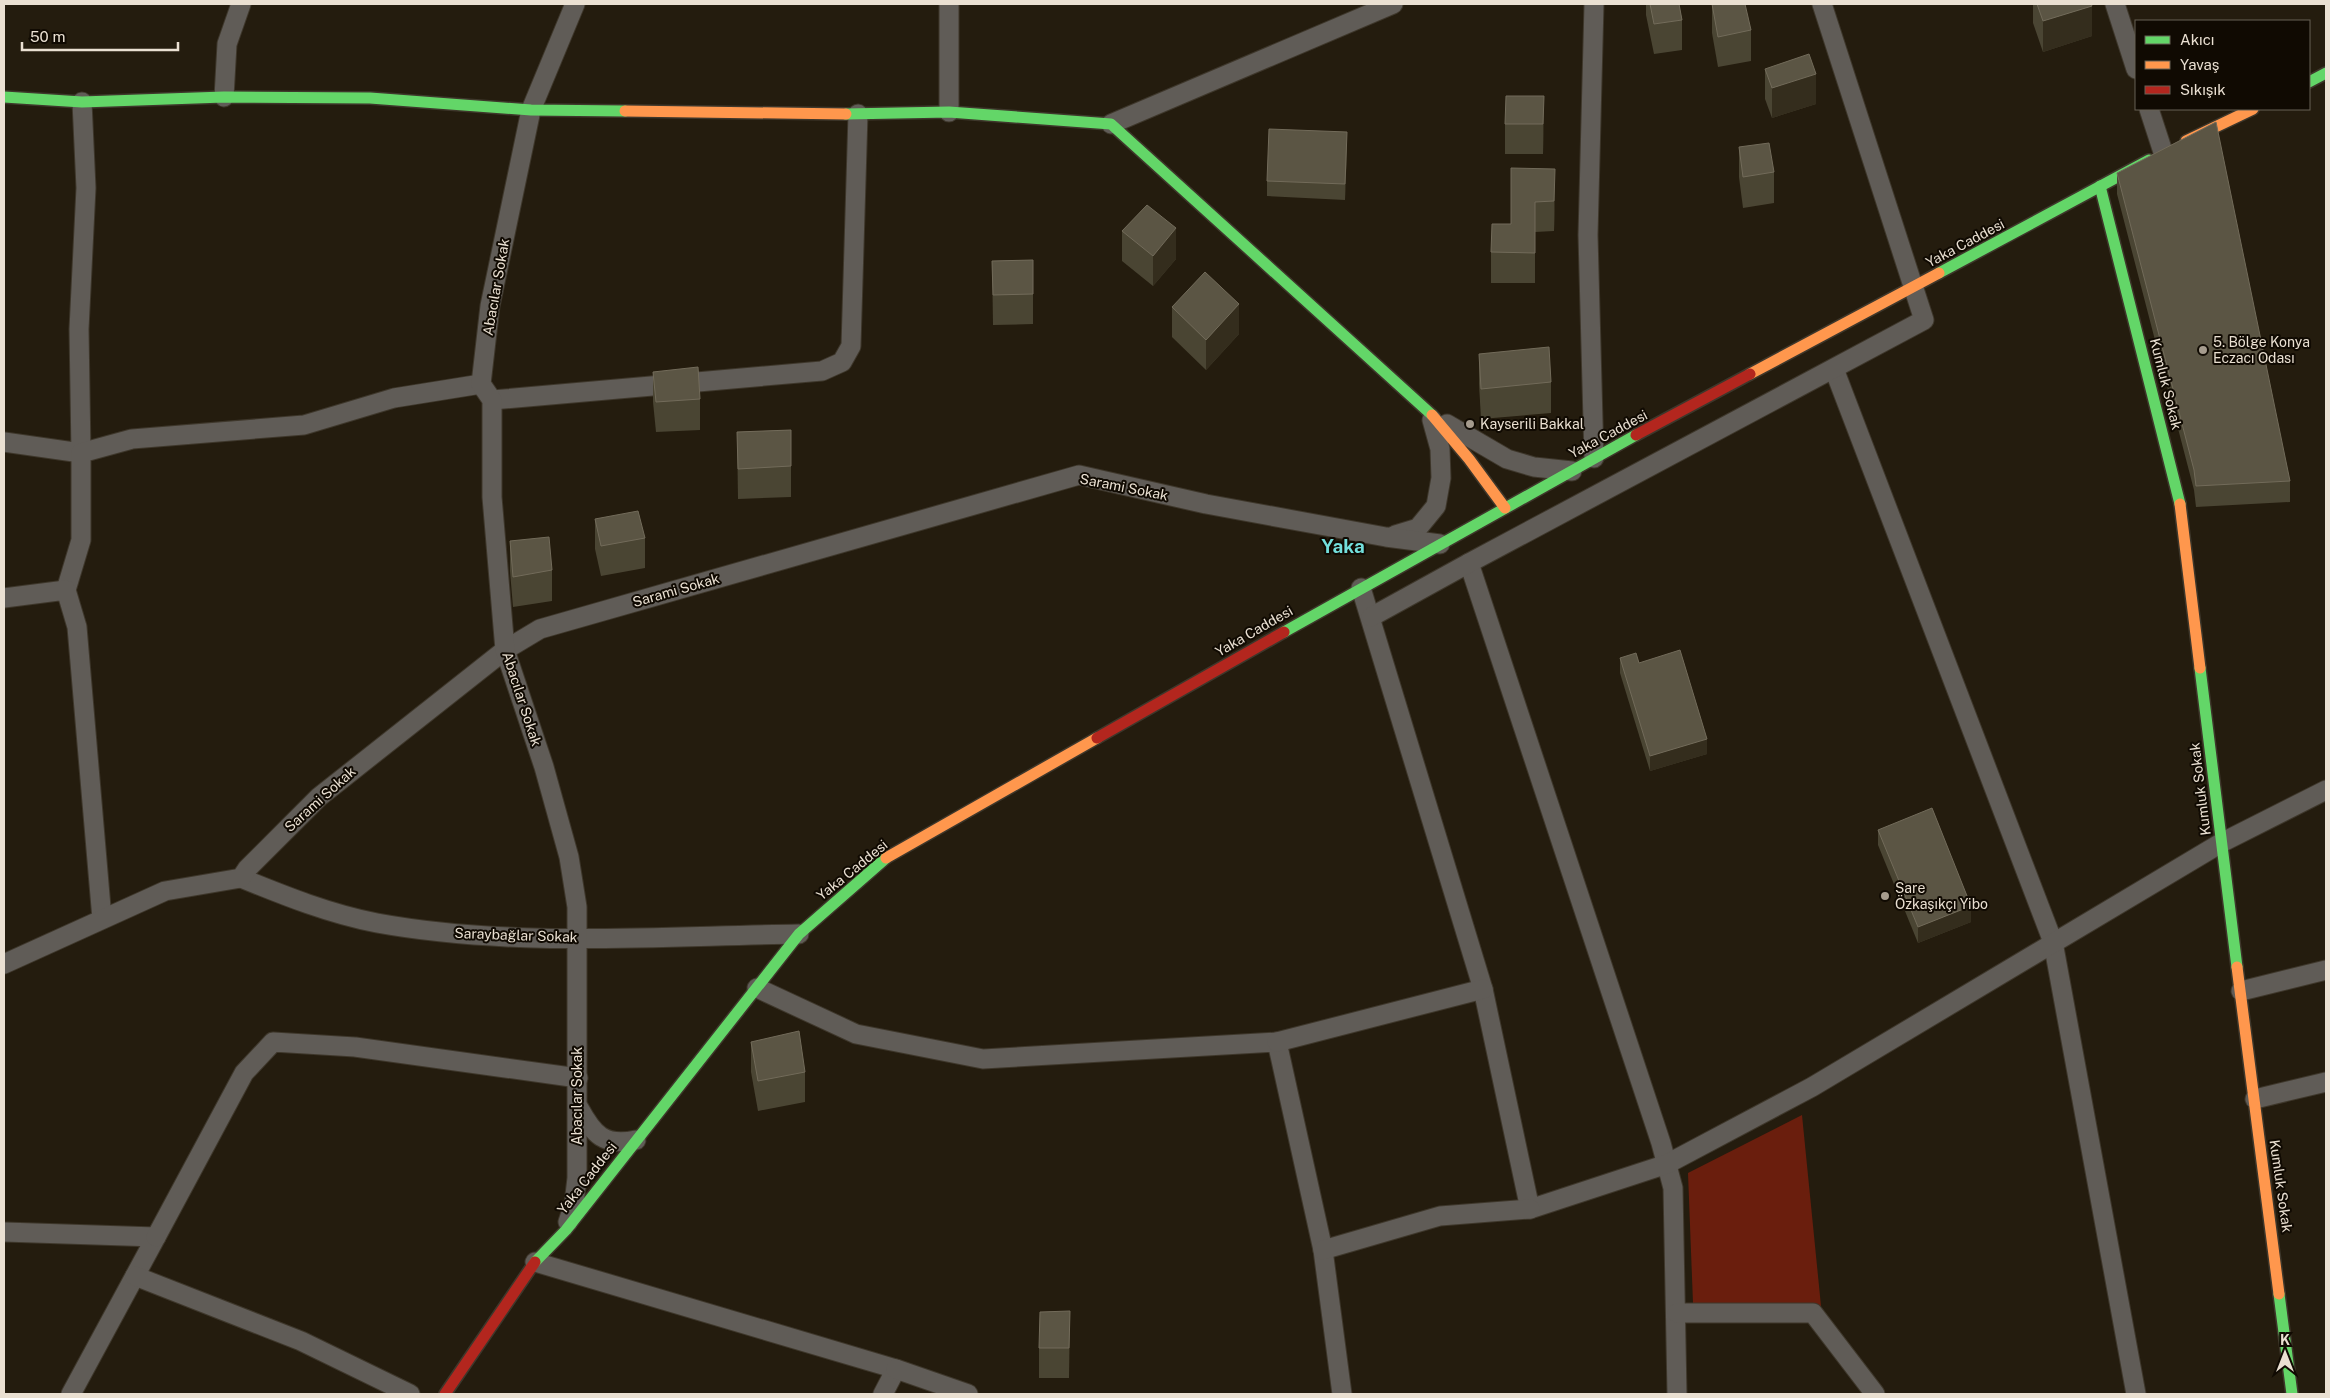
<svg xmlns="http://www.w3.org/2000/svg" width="2330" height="1398" font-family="'Public Sans',sans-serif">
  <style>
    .green { fill: #6a1e0d }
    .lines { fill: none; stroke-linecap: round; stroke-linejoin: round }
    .street-casing { stroke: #3e372b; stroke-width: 21 }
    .fast-casing { stroke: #3e372b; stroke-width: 14 }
    .slow-casing { stroke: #3e372b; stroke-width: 14 }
    .jam-casing { stroke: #3e372b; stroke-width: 14 }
    .street { stroke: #605c57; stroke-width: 19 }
    .fast { stroke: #63d668; stroke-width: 11 }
    .slow { stroke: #ff974d; stroke-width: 11 }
    .jam { stroke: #b3261e; stroke-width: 11 }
    .wall { fill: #4a4533 }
    .shaded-wall { fill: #342d1d }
    .building { fill: #5b5544; stroke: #726b5a }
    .poi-dot { fill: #a59b8d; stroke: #100a02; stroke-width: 2 }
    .labels { text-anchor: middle; stroke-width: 4; stroke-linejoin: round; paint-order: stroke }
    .street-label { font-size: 14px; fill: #eae0d2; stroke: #100a02 }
    .poi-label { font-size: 14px; fill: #eae0d2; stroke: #100a02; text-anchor: start }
    .district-label { font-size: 19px; font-weight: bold; fill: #73dfdc; stroke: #100a02 }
  </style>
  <rect width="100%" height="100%" fill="#241c0e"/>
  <polygon class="green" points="1802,1115 1821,1306 1693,1303 1688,1173"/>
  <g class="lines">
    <g class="street-casing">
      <g id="street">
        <polyline points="1594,4 1588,235 1594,458"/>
        <polyline points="2115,4 2136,69"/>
        <polyline points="224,97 227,44 241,4"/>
        <polyline points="2149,109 2163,152"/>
        <polyline points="949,112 949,4"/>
        <polyline points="1111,124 1393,4"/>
        <polyline points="1834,369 2053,942 2136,1394"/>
        <polyline points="492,400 822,371 842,362 851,346 858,114"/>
        <polyline points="1447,424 1507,459 1534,467 1572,471"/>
        <polyline points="4,442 81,453 79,329 86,188 82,102"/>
        <polyline points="1395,535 1418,528 1436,506 1441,478 1440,449 1432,420"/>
        <polyline points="1469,563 1661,1143 1673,1188 1677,1394"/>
        <polyline points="1361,588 1483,989 1530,1209 1667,1164 1812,1087 2221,843 2326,790"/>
        <polyline points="66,590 81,540 81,453 132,439 304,425 394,398 481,384"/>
        <polyline points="4,598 66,590 77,627 102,919"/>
        <polyline points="1371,617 1469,563 1924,320 1822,4"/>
        <path d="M241,878c44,18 89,36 136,45 137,25 283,13 422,11"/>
        <polyline points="4,964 165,891 241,878 247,869 319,797 505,650 540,629 1079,475 1206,504 1386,537 1440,544"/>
        <polyline points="757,988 856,1034 983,1059 1277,1042 1323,1250 1342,1394"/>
        <polyline points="2241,991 2326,970"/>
        <polyline points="1277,1042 1483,989"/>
        <polyline points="2255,1099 2326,1082"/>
        <path d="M579,1108c14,26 25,39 57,32"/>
        <polyline points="568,1222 574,1204 577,1178 577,907 569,857 544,767 505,650 492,497 492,400 481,384 490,306 531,110 575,4"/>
        <polyline points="4,1232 156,1237 71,1394"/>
        <polyline points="156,1237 244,1073 273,1042 355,1047 578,1078"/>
        <polyline points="1323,1250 1440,1216 1530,1209"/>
        <polyline points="535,1262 896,1369 883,1394"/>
        <polyline points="135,1276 301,1341 410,1394"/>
        <polyline points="1677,1313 1813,1313 1875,1394"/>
        <polyline points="896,1369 968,1394"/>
      </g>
    </g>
    <g class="fast-casing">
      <g id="fast">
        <polyline points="2309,82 2326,73"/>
        <polyline points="4,97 82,102 224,97 370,98 531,110 625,111"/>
        <polyline points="846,114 949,112 1111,124 1432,415"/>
        <polyline points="2100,186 2180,504"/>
        <polyline points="1939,273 2149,160"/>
        <polyline points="1284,632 1636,435"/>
        <polyline points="2200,668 2237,967"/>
        <polyline points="535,1262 566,1230 799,934 886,858"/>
        <polyline points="2279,1294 2292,1394"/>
      </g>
    </g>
    <g class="slow-casing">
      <g id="slow">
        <polyline points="625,111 846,114"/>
        <polyline points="2186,141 2253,109"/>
        <polyline points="1750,374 1939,273"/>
        <polyline points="1432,415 1469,459 1505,508"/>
        <polyline points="2180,504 2200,668"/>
        <polyline points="886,858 1097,738"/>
        <polyline points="2237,967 2279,1294"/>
      </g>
    </g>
    <g class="jam-casing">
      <g id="jam">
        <polyline points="1636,435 1750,374"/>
        <polyline points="1097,738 1284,632"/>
        <polyline points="445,1394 535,1262"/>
      </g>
    </g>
    <use href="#street" class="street"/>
    <use href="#fast" class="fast"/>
    <use href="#slow" class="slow"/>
    <use href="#jam" class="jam"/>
  </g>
  <g class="wall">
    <polygon points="1646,4 1679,4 1682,20 1682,50 1654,54 1646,15"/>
    <polygon points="1712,4 1751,30 1751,61 1718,67 1712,33"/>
    <polygon points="2033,4 2091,4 2092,36 2043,52 2033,23"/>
    <polygon points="1765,69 1816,104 1772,118 1765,99"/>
    <polygon points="1544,96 1543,154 1505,154 1505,124"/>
    <polygon points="1739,147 1774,172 1774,203 1743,208 1739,177"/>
    <polygon points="1347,148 1345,200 1267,196 1267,181"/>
    <polygon points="1511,168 1555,199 1554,231 1535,232 1535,283 1491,283 1491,252 1511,224"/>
    <polygon points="2117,173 2290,481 2290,502 2196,507 2194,490 2117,194"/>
    <polygon points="1122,231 1176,259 1153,286 1122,261"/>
    <polygon points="1033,260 1033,324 993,325 992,261"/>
    <polygon points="1172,307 1239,334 1206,370 1172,337"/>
    <polygon points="1479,354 1551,382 1551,413 1481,419 1479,384"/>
    <polygon points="653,372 700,399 700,430 656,432 653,402"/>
    <polygon points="791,430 791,497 738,499 737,432"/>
    <polygon points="595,519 645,538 645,568 601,576 595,549"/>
    <polygon points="510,541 552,570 552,601 513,607 510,571"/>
    <polygon points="1620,658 1639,663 1707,754 1650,771 1620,673"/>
    <polygon points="1878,830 1971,922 1918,943 1878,845"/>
    <polygon points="751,1042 805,1072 805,1102 758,1111 751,1072"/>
    <polygon points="1070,1311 1069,1378 1039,1378 1039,1348"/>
  </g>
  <g class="shaded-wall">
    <polygon points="2092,6 2092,36 2043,52 2043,21"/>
    <polygon points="1816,74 1816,104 1772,118 1772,88"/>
    <polygon points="1544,96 1544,126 1543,154 1543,124"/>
    <polygon points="1347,132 1347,148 1345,200 1345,184"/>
    <polygon points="1555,169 1555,199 1554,231 1554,201"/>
    <polygon points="1176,228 1176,259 1153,286 1153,256"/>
    <polygon points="1239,304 1239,334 1206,370 1206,340"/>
    <polygon points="1707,739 1707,754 1650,771 1650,756"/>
    <polygon points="1971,906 1971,922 1918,943 1918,927"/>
  </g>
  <g class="building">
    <polygon points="1650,4 1679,4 1682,20 1654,24"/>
    <polygon points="1712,4 1745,4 1751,30 1718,37"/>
    <polygon points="2037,4 2091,4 2092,6 2043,21"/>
    <polygon points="1809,54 1816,74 1772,88 1765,69"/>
    <polygon points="1506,96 1544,96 1543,124 1505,124"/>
    <polygon points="2216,122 2290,481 2196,486 2194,470 2117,173"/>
    <polygon points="1269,129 1347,132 1345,184 1267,181"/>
    <polygon points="1769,143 1774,172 1743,177 1739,147"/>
    <polygon points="1511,168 1555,169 1554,201 1535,202 1535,253 1491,252 1492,224 1511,224"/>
    <polygon points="1147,205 1176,228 1153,256 1122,231"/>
    <polygon points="1033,260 1033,294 993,295 992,261"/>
    <polygon points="1205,272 1239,304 1206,340 1172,307"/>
    <polygon points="1549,347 1551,382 1481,389 1479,354"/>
    <polygon points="698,367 700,399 656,402 653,372"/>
    <polygon points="791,430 791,466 738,469 737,432"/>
    <polygon points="638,511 645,538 601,546 595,519"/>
    <polygon points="549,537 552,570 513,577 510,541"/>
    <polygon points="1680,650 1707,739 1650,756 1620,658 1636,653 1639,663"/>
    <polygon points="1932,808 1971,906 1918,927 1878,830"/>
    <polygon points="799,1031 805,1072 758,1081 751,1042"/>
    <polygon points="1070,1311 1069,1348 1039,1348 1040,1312"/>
  </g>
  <g class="poi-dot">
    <circle cx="2203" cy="350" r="5"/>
    <circle cx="1470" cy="424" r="5"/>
    <circle cx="1885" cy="896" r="5"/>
  </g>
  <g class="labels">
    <g class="street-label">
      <text transform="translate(1965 243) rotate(-28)" y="5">Yaka Caddesi</text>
      <text transform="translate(496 287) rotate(-80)" y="5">Abacılar Sokak</text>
      <text transform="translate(2166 384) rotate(76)" y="5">Kumluk Sokak</text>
      <text transform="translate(1608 434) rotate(-28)" y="5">Yaka Caddesi</text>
      <text transform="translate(1124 487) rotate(11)" y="5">Sarami Sokak</text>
      <text transform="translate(676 590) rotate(-16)" y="5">Sarami Sokak</text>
      <text transform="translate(1254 631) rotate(-30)" y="5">Yaka Caddesi</text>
      <text transform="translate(522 699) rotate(72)" y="5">Abacılar Sokak</text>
      <text transform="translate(2200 789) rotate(-97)" y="5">Kumluk Sokak</text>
      <text transform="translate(320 799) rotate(-42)" y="5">Sarami Sokak</text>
      <text transform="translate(852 870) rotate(-39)" y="5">Yaka Caddesi</text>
      <text transform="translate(516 935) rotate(2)" y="5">Saraybağlar Sokak</text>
      <text transform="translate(577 1096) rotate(-90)" y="5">Abacılar Sokak</text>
      <text transform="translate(587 1178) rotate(-52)" y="5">Yaka Caddesi</text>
      <text transform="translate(2281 1186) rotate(82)" y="5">Kumluk Sokak</text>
    </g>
    <g class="poi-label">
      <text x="2213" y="347">5. Bölge Konya<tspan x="2213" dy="16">Eczacı Odası</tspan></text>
      <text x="1480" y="429">Kayserili Bakkal</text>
      <text x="1895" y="893">Sare<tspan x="1895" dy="16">Özkaşıkçı Yibo</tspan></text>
    </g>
    <g class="district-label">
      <text x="1343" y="553">Yaka</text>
    </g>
  </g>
  <rect width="2330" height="1398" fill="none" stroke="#eae0d2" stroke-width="10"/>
  <rect x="2135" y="20" width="175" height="90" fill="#100a02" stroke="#676055"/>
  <rect x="2145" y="36" width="25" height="8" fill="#63d668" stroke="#676055"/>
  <text x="2180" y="45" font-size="15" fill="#eae0d2">Akıcı</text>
  <rect x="2145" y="61" width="25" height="8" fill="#ff974d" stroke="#676055"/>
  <text x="2180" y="70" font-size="15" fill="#eae0d2">Yavaş</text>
  <rect x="2145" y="86" width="25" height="8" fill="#b3261e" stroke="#676055"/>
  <text x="2180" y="95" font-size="15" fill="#eae0d2">Sıkışık</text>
  <g transform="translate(2285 1353)" stroke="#100a02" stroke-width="4" paint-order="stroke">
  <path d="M0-4L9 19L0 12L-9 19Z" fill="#eae0d2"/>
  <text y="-8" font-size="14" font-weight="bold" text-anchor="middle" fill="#eae0d2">K</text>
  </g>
  <path d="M22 42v8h156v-8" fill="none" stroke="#eae0d2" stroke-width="2.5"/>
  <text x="30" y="42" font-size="15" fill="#eae0d2" stroke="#100a02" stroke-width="4" paint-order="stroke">50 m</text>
</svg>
